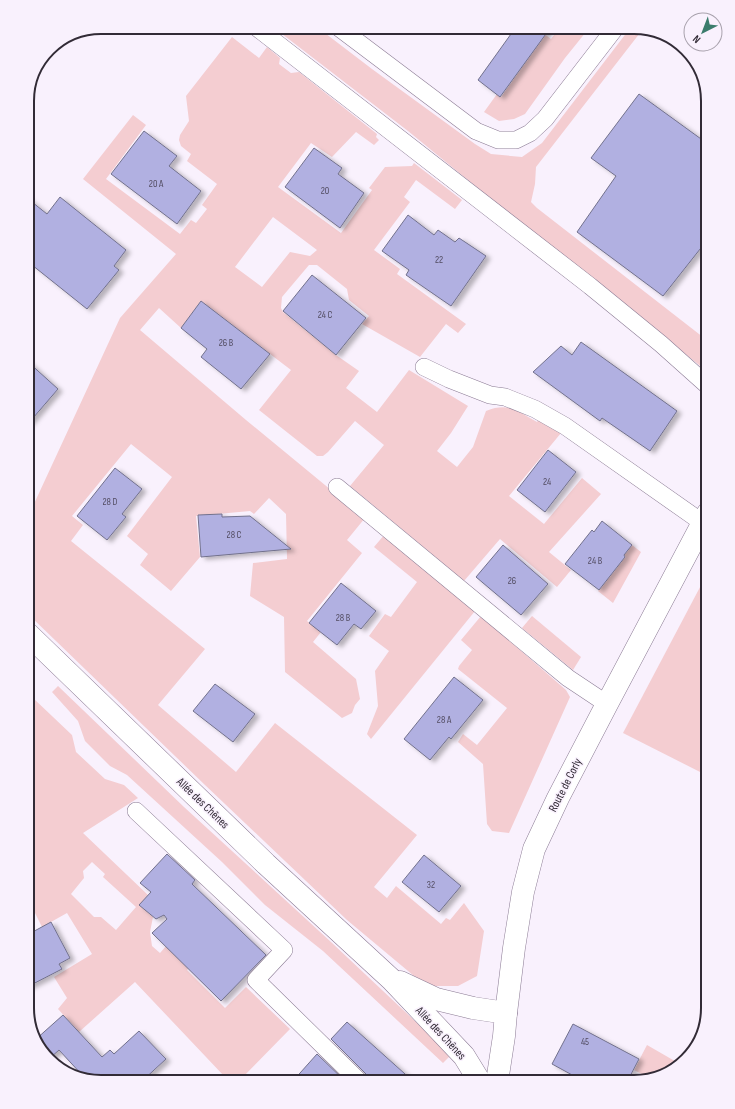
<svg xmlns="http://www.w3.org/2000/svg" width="735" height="1109" font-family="'Sofia Sans Condensed',sans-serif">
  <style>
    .green { fill: #f4cdd1; fill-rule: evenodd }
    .building { fill: #b1b0e1; stroke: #72718c; filter: url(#shadow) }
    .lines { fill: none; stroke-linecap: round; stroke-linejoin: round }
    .service-casing { stroke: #8b7b94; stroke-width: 18 }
    .minor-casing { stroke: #8b7b94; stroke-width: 23 }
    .tertiary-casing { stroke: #8b7b94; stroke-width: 23 }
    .service { stroke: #fff; stroke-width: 17 }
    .minor { stroke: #fff; stroke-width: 22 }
    .tertiary { stroke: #fff; stroke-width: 22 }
    .labels { text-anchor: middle; stroke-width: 3; stroke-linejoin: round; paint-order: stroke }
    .number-label { font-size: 10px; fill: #524c61 }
    .street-label { font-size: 12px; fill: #322b36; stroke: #f9f1fd }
    .rim { fill: none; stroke: #322b36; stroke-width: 2 }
  </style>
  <defs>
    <filter id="shadow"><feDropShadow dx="4.5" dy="2.5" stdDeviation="2" flood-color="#0004"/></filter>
  </defs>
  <rect width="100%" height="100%" fill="#f9f1fd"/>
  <g class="green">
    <polygon points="273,27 317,27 372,69 475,144 491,154 522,157 542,143 631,27 639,27 643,29 536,167 535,184 531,202 537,208 708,341 708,372 545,243 408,131"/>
    <polygon points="535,27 551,39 560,27 590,27 565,58 525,114 514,119 499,121 484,112 497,94 501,97 533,51"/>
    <path d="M232,37l27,21 8,-11 13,11 -1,6 12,9 8,-1 78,62 -1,3 3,3 -5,5 -18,-13 -24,25 -21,-14 -33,44 63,46 31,-43 -3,-2 16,-21 27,-1 2,-3 48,37 -7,9 -39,-29 -12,17 6,5 -36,48 26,19 -3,5 69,50 -8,9 -12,-9 -26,33 -58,-33 7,-8 -20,-16 -2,-11 -30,-24h-8l-27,32 -1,11 2,4 53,43 23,16 -13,17 31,24 32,-42 59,36 -17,27 -14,18 20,16 16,-20 13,-36c23,-9 31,0 51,11l2,-3 22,14 -52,63 35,28 38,-46 19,16 -52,58 22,18 -14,17 -57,-48 -36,42 -114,-95 34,-41 -29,-24 -27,31 -5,4h-6l-58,-46 32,-40 -90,-69 -20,27 -22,-20 -19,22 106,90 119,98 -18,22 15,13 -55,68 14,11 -8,10 43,37 4,20 -5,6 -3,8 -10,5 -57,-46 -1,-55 -34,-21 3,-33 34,-4 -1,-45 -17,-16 -15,16 -4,-3 -54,5 4,41 -29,34 -31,-26 8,-11 -21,-18 45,-59 -41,-33 -59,72 11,9 -12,16 134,108 -47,56 78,67 39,-49 142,112 -43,52 13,11 9,-12 45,38 5,-6 4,2 14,-17 20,28 -7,45 -19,10h-25l-19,-10 -67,-56 -142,-135 -178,-172v-94l93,-201 56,-64 -93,-75 50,-64 13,10 -40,54 74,55 11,-14 5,3 11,-14 -5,-4 15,-21 -30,-23 4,-7 -10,-8 -2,-6 1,-5 9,-14 -3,-25zM273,217l44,33 -7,6 -20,-4 -28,35 -27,-20z"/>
    <polygon points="385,534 475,611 371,739 367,734 378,706 375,671 389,651 369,636 385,614 391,617 417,582 374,547"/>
    <polygon points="632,545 641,552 613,603 598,591 625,557 624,555"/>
    <polygon points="708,572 708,776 623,733"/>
    <polygon points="481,616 566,690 570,697 509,833 492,831 487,824 483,764 458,742 463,734 477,745 507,708 458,669 459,666 472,650 461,640"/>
    <polygon points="532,616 581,657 573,670 522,628"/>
    <polygon points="58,686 184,807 331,942 451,1055 443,1063 323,951 265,905 222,862 127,775 110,766 85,741 78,721 52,692"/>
    <path d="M33,698l39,37 4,17 29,27 19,6 14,13 -55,35 65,62 -8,10 13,12 -3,15 2,14 8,7 14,-16 33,13 -20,20 38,38 21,-21 44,42 -52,53h-20l6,-6 -89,-94 -56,50 -21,-23 9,-11 -13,-21 38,-23 -25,-41 -25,14 -8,-16 -7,3v-210zM92,862l13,12 -2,3 33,30 -20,23 -15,-13h-7l-23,-23 13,-16 -1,-7z"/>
    <polygon points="647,1045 680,1064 671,1072 649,1078 634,1070"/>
  </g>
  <g class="building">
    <polygon points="516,27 551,27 500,97 478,80"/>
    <polygon points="639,94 708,144 708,239 663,296 577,232 616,176 591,158"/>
    <polygon points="144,131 177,156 169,166 201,191 177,224 111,174"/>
    <polygon points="314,148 342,168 338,174 364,193 340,228 285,187"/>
    <polygon points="60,197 126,250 114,266 119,270 87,309 27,261 27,198 47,214"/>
    <polygon points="408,215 434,235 438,230 455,242 459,238 486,256 451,306 406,275 409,270 382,251"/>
    <polygon points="312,275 366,318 336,355 283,311"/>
    <polygon points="201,301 270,354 241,389 201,357 207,349 181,328"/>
    <polygon points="581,342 677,411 650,451 602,418 600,421 533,372 561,346 572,355"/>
    <polygon points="27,361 58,389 27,425"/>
    <polygon points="548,450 576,472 545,512 517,490"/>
    <polygon points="115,468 142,489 122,514 126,517 107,540 77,516"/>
    <polygon points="222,514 222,517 250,516 291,549 201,557 198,515"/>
    <polygon points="602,521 632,545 624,555 625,557 599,590 565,564 592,530 594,532"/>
    <polygon points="503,545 548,584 521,615 476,577"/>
    <polygon points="341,583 376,611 361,629 354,624 337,645 309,623"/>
    <polygon points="454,677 483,700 451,739 449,737 430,760 404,739"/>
    <polygon points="215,684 255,714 233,742 193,711"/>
    <polygon points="167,854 195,880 192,884 266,955 221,1001 152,933 167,919 164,915 156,919 139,905 151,892 140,883"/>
    <polygon points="424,855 461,886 439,912 402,882"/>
    <polygon points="51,922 70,958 59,964 62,969 27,987 27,935"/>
    <polygon points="63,1015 102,1057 110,1050 114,1054 139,1031 166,1059 141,1082 96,1082 81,1077 83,1076 59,1050 50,1058 37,1045 35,1040"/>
    <polygon points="347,1022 414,1082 370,1082 369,1079 367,1075 331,1039"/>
    <polygon points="573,1024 639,1059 627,1082 585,1082 552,1064"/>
    <polygon points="317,1054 346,1082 292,1082"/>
  </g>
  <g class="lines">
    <g class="service-casing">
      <g id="service">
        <polyline points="256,27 590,286 661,344 708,386"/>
        <polyline points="338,27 476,131 498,140 516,140 530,133 545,119 616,27"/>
        <polyline points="424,367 449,379 490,395 505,397 535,409 565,426 703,523"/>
        <polyline points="337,487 568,678 607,704"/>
        <polyline points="136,811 284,950 256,980 360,1082"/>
      </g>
    </g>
    <g class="minor-casing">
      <g id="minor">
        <polyline points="27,633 266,864 392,980 464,1056 480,1082"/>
        <polyline points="400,982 436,999 473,1008 506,1013"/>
      </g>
    </g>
    <g class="tertiary-casing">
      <polyline id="tertiary" points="497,1082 504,1036 506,1013 514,948 523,892 534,849 558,798 607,704 708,513"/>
    </g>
    <use href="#service" class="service"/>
    <use href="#minor" class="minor"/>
    <use href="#tertiary" class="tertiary"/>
  </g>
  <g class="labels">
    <g class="number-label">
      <text x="156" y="187">20 A</text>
      <text x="325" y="194">20</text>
      <text x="439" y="263">22</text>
      <text x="325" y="318">24 C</text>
      <text x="226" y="346">26 B</text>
      <text x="547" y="485">24</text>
      <text x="110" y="505">28 D</text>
      <text x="234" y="538">28 C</text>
      <text x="595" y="564">24 B</text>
      <text x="512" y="584">26</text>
      <text x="343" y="621">28 B</text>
      <text x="444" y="723">28 A</text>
      <text x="431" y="888">32</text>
      <text x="585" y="1045">45</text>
    </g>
    <g class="street-label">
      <text transform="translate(565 785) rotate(-63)" y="4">Route de Corly</text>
      <text transform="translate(203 803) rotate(44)" y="4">Allée des Chênes</text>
      <text transform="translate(441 1033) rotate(47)" y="4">Allée des Chênes</text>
    </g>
  </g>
  <path d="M0 0H735V1109H0ZM101 34H634A67 67 0 0 1 701 101V1008A67 67 0 0 1 634 1075H101A67 67 0 0 1 34 1008V101A67 67 0 0 1 101 34Z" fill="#f9f1fd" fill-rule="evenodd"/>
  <path class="rim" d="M101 34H634A67 67 0 0 1 701 101V1008A67 67 0 0 1 634 1075H101A67 67 0 0 1 34 1008V101A67 67 0 0 1 101 34Z"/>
  <g transform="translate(703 32) rotate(222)"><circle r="19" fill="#f9f1fd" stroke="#a9a2ad"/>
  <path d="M0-3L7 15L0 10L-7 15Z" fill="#3b7c6c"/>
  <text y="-6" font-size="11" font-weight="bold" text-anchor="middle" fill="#322b36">N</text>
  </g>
</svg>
